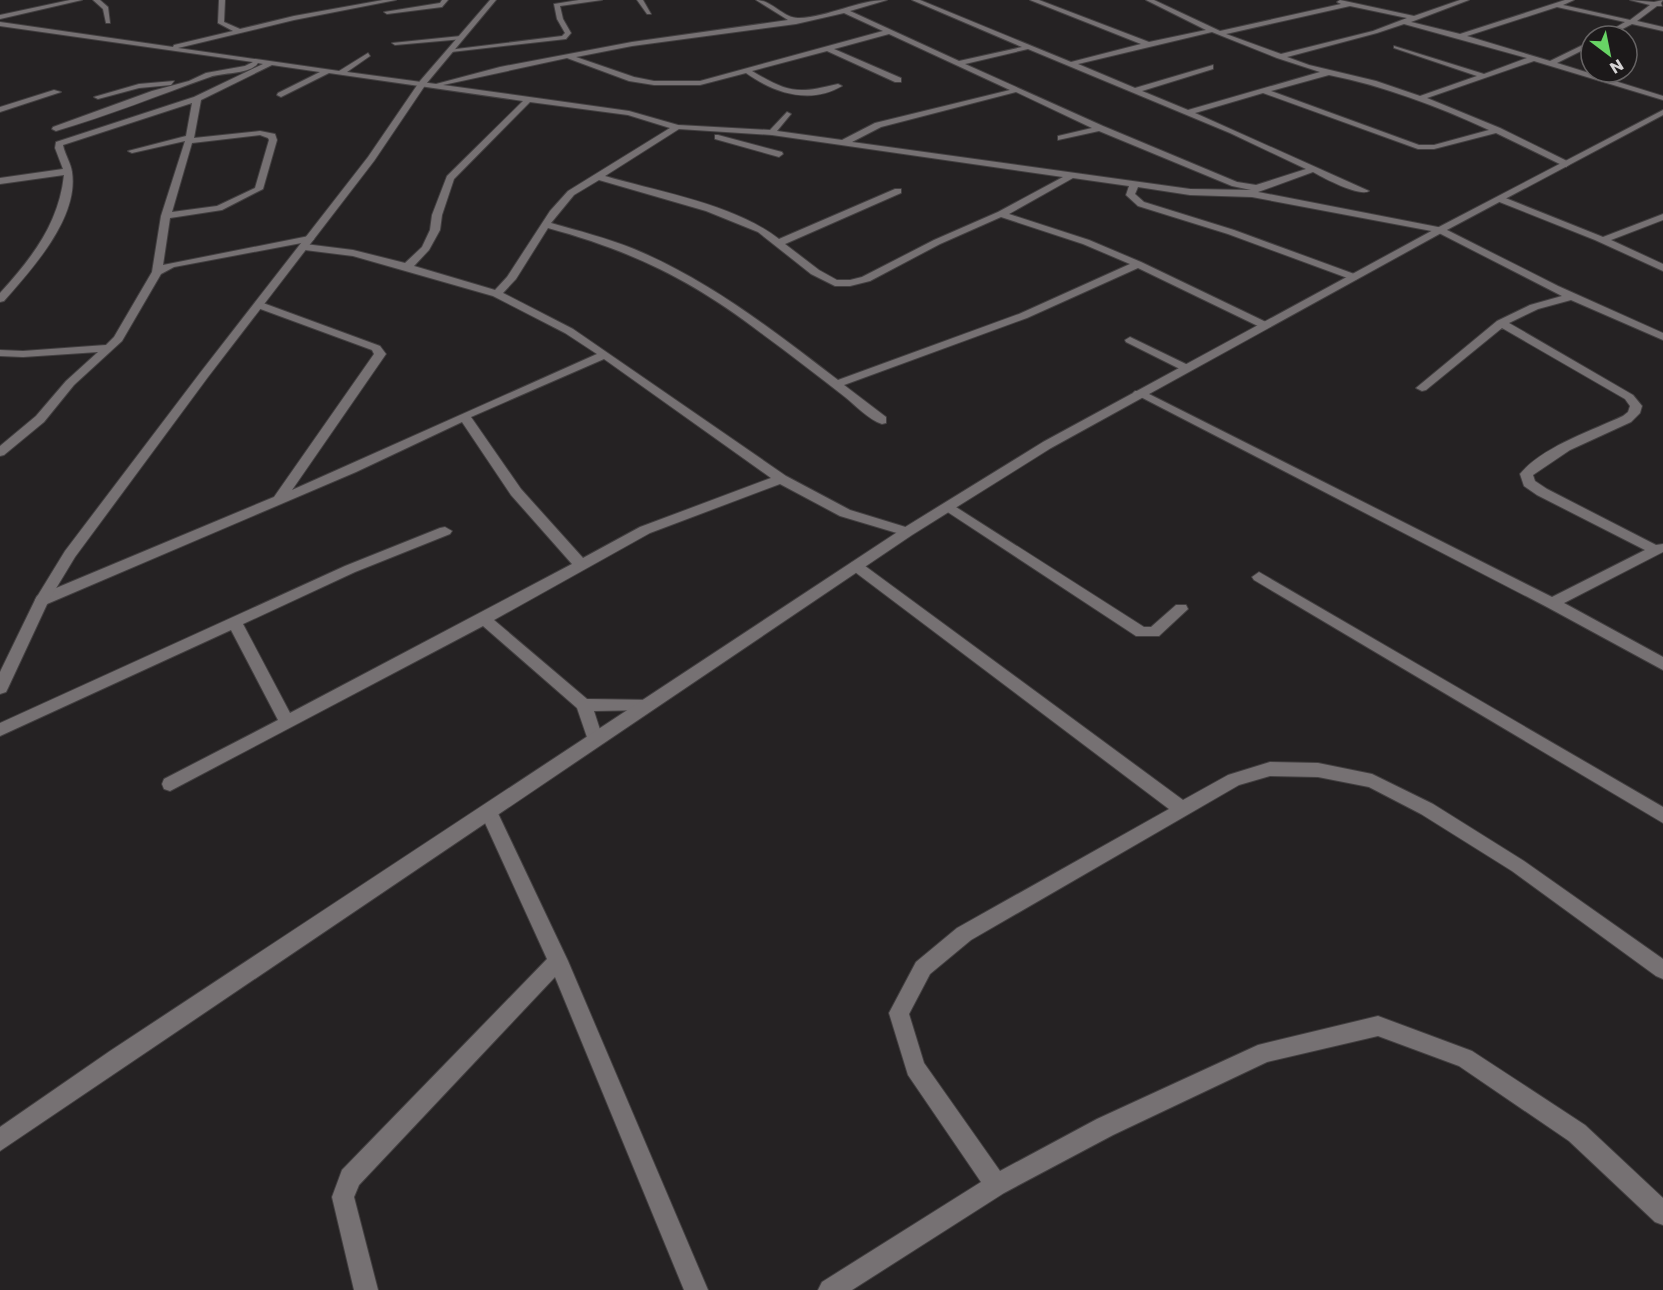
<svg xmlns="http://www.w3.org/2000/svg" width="1663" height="1290" font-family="Poppins,sans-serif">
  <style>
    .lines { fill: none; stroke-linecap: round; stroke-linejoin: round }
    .street-casing { stroke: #423f40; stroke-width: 2 }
    .secondary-casing { stroke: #423f40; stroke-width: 2 }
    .street { fill: #767173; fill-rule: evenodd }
    .secondary { fill: #767173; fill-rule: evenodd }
  </style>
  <rect width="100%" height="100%" fill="#252223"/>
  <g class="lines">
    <g class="street-casing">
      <g id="street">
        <polygon points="70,0 82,0 0,19 0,15"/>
        <polygon points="93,0 100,0 108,7 110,23 106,23 103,9"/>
        <path d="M219,0h6l-1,22 16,7 54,-13 89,-16h13l-102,20 -116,28 161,23 29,-18 2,3 -23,16 89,12 64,-17 132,-25 156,-22 -32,-20c16,0 28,19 43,18 30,-1 58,-18 88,-18l-37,11 109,50 63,-14 -110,-47h8l151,62 70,-18 -111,-44h9l110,42 57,-12 -60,-30h8l66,31 121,-27 -4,-2 3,-2 74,16 46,-16h9l-58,22 49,12 105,-34h9l-11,5 67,15 20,-15 -20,-5 24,2 9,-2 -2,3 1,3h-5l-20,15 26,6v4l-31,-7 -23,12h-8l24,-14 -68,-15 -90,29 83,25 41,-20v5l-34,17 106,33v4l-129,-39 -107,37 73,30 69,34 1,2 -4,3 -70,-34 -62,16h-16l-155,-56 -68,20 174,78c-9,6 -46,-13 -56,-19l-55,20 185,36 115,58 105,47v7l-92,-40 -33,9 -29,14 124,72 9,11 -2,7 -9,9 -61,28 -37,25 2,6 12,8 109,56 7,-1v8l-99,51 99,54v13l-116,-63 -414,-214 2,-2h8l409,206 93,-47 -108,-55 -13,-9 -4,-12c22,-27 71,-43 103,-58l5,-4 2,-6 -5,-7 -123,-71 -76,62 -4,1 -6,-3 81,-67 33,-16 32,-9 -125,-64 -185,-35 -62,-2 -52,-8 -3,7 9,8 90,28 123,45v4l-4,1 -125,-46 -90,-28 -12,-11 3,-9 -56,-8 -64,36 80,26 52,22 127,61v4h-8l-122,-59 -111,50 -183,67 42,32v6l-4,1c-13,-4 -27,-19 -37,-27 -27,-21 -55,-43 -84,-64 -69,-53 -129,-82 -213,-105l-32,51 -13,14 70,36 213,147 64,34 62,19 2,3 -7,4 -67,-20 -60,-32 -130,49 -156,87 93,79 67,1 2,4 -2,4 -6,2 -54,1 9,28 -2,4 -6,2 -6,-2 -12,-35 -94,-82 -313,165 -6,-2 -2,-5 2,-5 114,-59 -47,-90 -231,106v-13l345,-157 95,-38 5,-1 7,4 -2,3 -95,38 -112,52 47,89 282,-149 -61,-69 -49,-73 -106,50 -309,132h-10l-2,-4 2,-4 237,-99 100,-143 -2,-4 -117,-43v-4h8l117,43 6,8 -94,136 305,-136 -32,-21 -72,-37 -140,-40 -48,-6 -5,-3 5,-3 48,6 52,13 17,-16 8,-17 2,-15 15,-39 76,-75 -194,-28 -48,24 -4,-2 1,-2 42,-21 -48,-7 -71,35 -7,38 66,-7 15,3 2,6 -14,49 -41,21 -52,8 -7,47 146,-29 5,3 -2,2 -138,26 -13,7 -39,67 -48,44 -30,37 -40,33 -4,1v-10l36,-30 30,-35 32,-29 -75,5 -23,-1v-6l23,1 83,-6 8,-8 38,-65 9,-56 24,-75 -53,12 -4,-2 58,-15 6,-33 -129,42c2,10 8,18 9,27 7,46 -40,97 -68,129l-4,1v-9c32,-35 59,-70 64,-118l-64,9v-6l63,-9 -8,-21 1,-6 138,-45 69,-33 -5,-1c-8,12 -34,9 -48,14 -51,18 -102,39 -154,54l-4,-2 1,-2 99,-36 37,-10 17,-8 39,-7 8,-4 -253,-36v-4l173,25 1,-2 59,-14 -15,-8zM1350,6l57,12 -34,13 -92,23 -55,-20zM844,13l39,18 -183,50h-46l-20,-4 -58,-20 56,-11 164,-22zM1404,24l123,34 -43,16 -90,-28v2l83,28 -57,20 -44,-15 -67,-16 -22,-8 90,-24zM1212,32l65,26 43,14 -132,38 -46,-19 71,-22v-4l-78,23 -57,-24zM889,34l121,56 -135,33 -33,17 -65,-9 14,-17 -4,-2 -17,18 -92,-5 -49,-14 -186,-26 124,-27 62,23 25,4h46l46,-12c28,20 64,32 96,13l-4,-2c-41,10 -49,9 -86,-13l75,-20 68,31h6v-4l-67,-29zM1028,49l202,84 76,36 -50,16 -19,-3 -134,-56 -138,-62zM1329,75c55,11 108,31 160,55l-55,15h-15l-148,-54zM1016,92l76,36 -34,8v4l41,-9 133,55 19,4 -61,-1 -338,-47 29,-15zM530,102l98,13 42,13 -102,63 -18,20 -43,66 -12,13 -81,-24 15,-16 11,-20 2,-15 12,-36zM679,129l93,6 291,42 -65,35 -64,28 -72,37 -12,3h-13l-18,-10 -34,-26 116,-51v-4h-6l-116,50c-45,-35 -120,-47 -174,-63zM260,135l8,3 1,2 -14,48 -38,18 -45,6 20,-69zM599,180l107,31 52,21 53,42 24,12h15l20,-5 70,-37 61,-27 82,27 47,20 -111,50 -181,66c-64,-49 -129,-100 -204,-131 -27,-11 -55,-18 -83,-26l23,-28zM604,359l167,119 -131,49 -57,31 -62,-69 -50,-72z"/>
        <polygon points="442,0 448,0 442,7 387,14 384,12 440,3"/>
        <polygon points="579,0 602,0 560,6 563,19 571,33 566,39 451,52 448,50 562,36 565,33 557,19 554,4"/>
        <polygon points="637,0 643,0 651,14 647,14"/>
        <polygon points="461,36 463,39 395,45 392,43"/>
        <polygon points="174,81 171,85 139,88 98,99 94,97 139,84"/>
        <polygon points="54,90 61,92 0,112 0,107"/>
        <polygon points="718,135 782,152 783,154 779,157 715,139 715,135"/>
        <polygon points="1497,197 1503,197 1603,237 1663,214 1663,220 1611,240 1663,264 1663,271 1595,240 1497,201"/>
        <polygon points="1130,337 1190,366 1192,368 1186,371 1182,370 1126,342 1125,340"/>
        <polygon points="948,502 1144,627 1151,627 1176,605 1186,605 1188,609 1159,636 1136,636 943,509 941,506"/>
        <polygon points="856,561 861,563 1183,800 1228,775 1270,762 1318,763 1372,774 1433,804 1524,861 1663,959 1663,979 1656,976 1512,871 1421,814 1369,787 1318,777 1270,776 1239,785 971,940 930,974 909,1014 924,1063 1000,1171 1097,1119 1258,1045 1378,1016 1472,1051 1585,1125 1663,1198 1663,1225 1655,1222 1569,1141 1459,1066 1378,1036 1267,1062 1113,1135 1004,1193 852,1290 818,1290 822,1282 981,1182 908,1075 889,1013 916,962 957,928 1169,809 851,569 849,566 851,563"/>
        <polygon points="1259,572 1663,807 1663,823 1254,580 1252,577"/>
        <polygon points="489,805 495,807 568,961 708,1290 684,1290 555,977 359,1185 354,1197 378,1290 354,1290 332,1197 342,1170 547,959 480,812 483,807"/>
      </g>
    </g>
    <g class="secondary-casing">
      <g id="secondary">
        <polygon points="490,0 496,0 426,84 374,161 208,377 75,557 49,600 8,688 6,692 0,694 0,672 35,600 65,551 200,373 368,157 420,81"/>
        <polygon points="1663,110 1663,115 1443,232 1051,448 912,535 0,1151 0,1127 110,1051 902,529 1043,442 1437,228"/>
      </g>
    </g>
    <use href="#street" class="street"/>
    <use href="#secondary" class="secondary"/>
  </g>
  <g transform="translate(1609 54) rotate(148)"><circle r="28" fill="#1c191a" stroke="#666364" stroke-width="1.5"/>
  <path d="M0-4.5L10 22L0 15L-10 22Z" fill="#68d465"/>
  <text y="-9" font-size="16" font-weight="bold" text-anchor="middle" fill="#d5d3d4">N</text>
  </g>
</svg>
